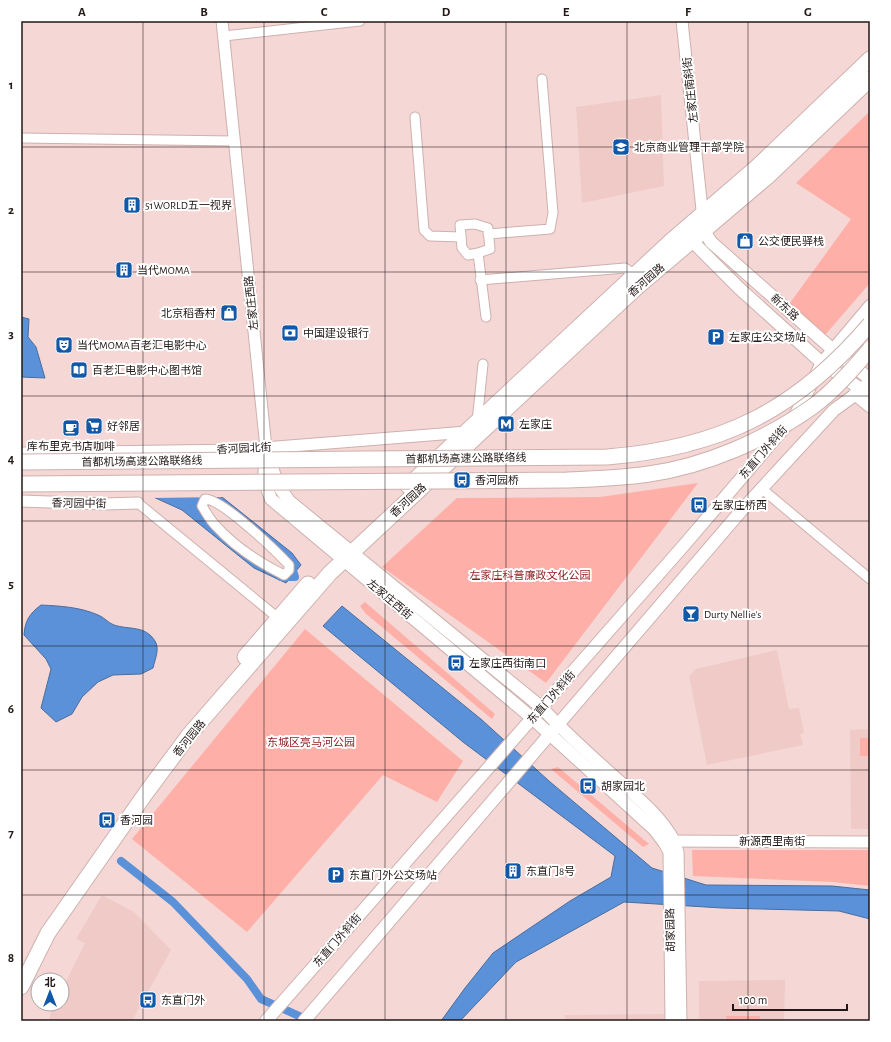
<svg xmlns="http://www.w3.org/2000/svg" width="891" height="1042" font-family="'Alegreya Sans','Noto Sans SC',sans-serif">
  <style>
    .built { fill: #efcac6 }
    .green { fill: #feafa7 }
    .water { fill: #5a91d8; stroke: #496d9e; fill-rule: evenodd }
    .pier { fill: #f5d8d5 }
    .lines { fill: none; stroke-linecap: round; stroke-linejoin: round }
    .canal { stroke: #5a91d8; stroke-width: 8 }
    .minor-casing { stroke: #cdb1ae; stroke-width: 11 }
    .tertiary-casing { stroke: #cdb1ae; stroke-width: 13 }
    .secondary-casing { stroke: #cdb1ae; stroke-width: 14 }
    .trunk-casing { stroke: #cdb1ae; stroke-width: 17 }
    .minor { stroke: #fff; stroke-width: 9 }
    .tertiary { stroke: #fff; stroke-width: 11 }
    .secondary { stroke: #fff; stroke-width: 12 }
    .trunk { stroke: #fff; stroke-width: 15 }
    .trunk-bridge-casing { stroke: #cdb1ae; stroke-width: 17; stroke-linecap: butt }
    .trunk-bridge { stroke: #fff; stroke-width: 15 }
    .grid { fill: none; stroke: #221817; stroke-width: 1; stroke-opacity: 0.55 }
    .labels { text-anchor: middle; stroke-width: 4; stroke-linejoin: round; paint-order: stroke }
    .street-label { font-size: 11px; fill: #221817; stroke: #fff }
    .poi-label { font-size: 11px; fill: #221817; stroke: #fff; text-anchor: start }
    .park-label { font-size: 11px; fill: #8f1a1d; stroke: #fff }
    .neatline { fill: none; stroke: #221817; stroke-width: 1.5 }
    .grid-label { font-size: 13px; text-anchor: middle; font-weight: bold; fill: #221817 }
  </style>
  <rect width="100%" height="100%" fill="#f5d8d5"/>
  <g class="built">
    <polygon points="661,95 664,186 582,203 576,107"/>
    <polygon points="777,650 789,709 799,708 804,733 800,734 803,745 707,765 689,676 696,669"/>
    <polygon points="870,729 870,829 851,829 850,730"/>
    <polygon points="102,895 134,912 171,950 132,1021 49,1021 50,1015 55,1004 62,1004 62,990 85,943 76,939"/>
    <polygon points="785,980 784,1021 699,1021 699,981"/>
    <polygon points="664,1014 664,1021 565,1021 565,1015"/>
  </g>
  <g class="green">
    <polygon points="870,111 870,283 825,335 790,303 851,219 796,183"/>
    <polygon points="698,483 546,683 382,567 457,498 600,497"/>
    <polygon points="365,602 495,714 492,719 365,613 360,606"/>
    <polygon points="305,629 463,761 437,802 383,775 247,932 132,839"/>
    <rect x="860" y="738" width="10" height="18"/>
    <polygon points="558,767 649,844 643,847 551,769"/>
    <polygon points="692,850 870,850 870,886 833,882 693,876"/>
    <rect x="726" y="1016" width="34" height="5"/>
  </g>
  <g class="water">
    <polygon points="21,317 29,319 28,337 36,347 45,378 21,377"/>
    <path d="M144,473l78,24 70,56 9,12 -15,18 -32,-15 -72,-58 -53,-24 -108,2v-14zM205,499c17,0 71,52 84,66v5l-5,5c-23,-12 -51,-30 -68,-49 -6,-6 -9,-14 -14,-21z"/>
    <path d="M41,605c19,1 39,2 57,10 6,2 10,8 16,10 15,5 31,0 41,16 5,8 0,18 -2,27l-12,6 -28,1 -15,7 -16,15 -10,17 -16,8 -15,-14 10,-39 -5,-10 -22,-24c1,-14 5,-21 17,-30z"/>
    <polygon points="342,606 482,720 549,781 652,868 706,885 832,886 870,890 870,919 839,911 722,908 624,902 516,962 460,1021 441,1021 465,988 493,953 570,901 611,877 615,856 463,742 323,626"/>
  </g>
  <polygon class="pier" points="144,471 226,497 150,498 128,488 21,490 21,472"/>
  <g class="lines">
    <g class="canal">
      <polyline points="281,577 295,577 291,564"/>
      <polyline points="121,861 173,902 247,979 261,999 308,1020"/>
    </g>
    <g class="minor-casing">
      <g id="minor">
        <polyline points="224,36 360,21"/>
        <polyline points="415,117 424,230 430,236 461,237"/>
        <polyline points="21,138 234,141"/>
        <polyline points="488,234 550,229 553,213 542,79"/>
        <polyline points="478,253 468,255 462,248 460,225 475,224 488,228 490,249 478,253 486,317"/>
        <polyline points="480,280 625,268 635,275"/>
        <polyline points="477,422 483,364"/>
        <polyline points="762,489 870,579"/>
        <path d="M205,499c17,0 71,52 84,66v5l-5,5c-24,-12 -50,-29 -68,-49 -6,-6 -10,-14 -14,-20z"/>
        <polyline points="138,503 278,618"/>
      </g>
    </g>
    <g class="tertiary-casing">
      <g id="tertiary">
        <polyline points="222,21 266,448"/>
        <polyline points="682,21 703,219"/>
        <polyline points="854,394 870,407"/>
        <polyline points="21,453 240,450 467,432"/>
        <polyline points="21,501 105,504 138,503"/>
        <polyline points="663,841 669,852 671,1021"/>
        <polyline points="666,841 870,842"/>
        <polyline points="674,841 678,852 681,1021"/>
      </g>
    </g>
    <g class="secondary-casing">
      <g id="secondary">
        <polyline points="704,231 711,242 832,349 870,379"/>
        <polyline points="686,235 739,288 822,363 870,395"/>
        <polyline points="266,448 264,480 271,499 532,718 654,829 663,841"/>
        <path d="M267,453l11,32 11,16 252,206c25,27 52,51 79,75 20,18 41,35 54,59"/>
        <polyline points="266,1021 685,544 796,414 822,363 870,306"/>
        <polyline points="304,1021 741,511 834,410 863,389 870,380"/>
      </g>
    </g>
    <g class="trunk-casing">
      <g id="trunk">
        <polyline points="408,486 670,242 757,167 870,59"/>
        <polyline points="245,657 308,584"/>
        <polyline points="21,987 48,933 146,793 189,735 330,573 636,288 767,177 870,79"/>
      </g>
    </g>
    <use href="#minor" class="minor"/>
    <use href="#tertiary" class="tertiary"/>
    <use href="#secondary" class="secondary"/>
    <use href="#trunk" class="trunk"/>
    <g class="trunk-bridge-casing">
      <g id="trunk-bridge">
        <path d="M21,462l586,-5c113,-9 189,-46 263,-133"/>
        <path d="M21,484l546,-4c28,-1 55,-2 82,-6 57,-8 116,-34 163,-67 21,-15 41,-38 58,-58"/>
      </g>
    </g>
    <use href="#trunk-bridge" class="trunk-bridge"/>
  </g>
  <path class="grid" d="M143,21v1000M264,21v1000M385,21v1000M506,21v1000M627,21v1000M748,21v1000M21,147h849M21,272h849M21,396h849M21,521h849M21,646h849M21,770h849M21,895h849"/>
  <defs>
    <g id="university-square" transform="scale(0.9)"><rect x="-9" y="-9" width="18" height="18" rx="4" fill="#1258a8" stroke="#fff"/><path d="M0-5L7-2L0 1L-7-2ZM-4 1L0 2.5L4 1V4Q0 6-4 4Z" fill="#fff"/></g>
    <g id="building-square" transform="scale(0.9)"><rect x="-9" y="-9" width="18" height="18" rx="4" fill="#1258a8" stroke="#fff"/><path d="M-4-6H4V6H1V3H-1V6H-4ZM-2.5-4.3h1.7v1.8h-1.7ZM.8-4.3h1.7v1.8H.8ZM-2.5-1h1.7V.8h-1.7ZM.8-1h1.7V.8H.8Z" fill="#fff"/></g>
    <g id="shop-square" transform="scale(0.9)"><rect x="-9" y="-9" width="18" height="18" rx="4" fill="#1258a8" stroke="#fff"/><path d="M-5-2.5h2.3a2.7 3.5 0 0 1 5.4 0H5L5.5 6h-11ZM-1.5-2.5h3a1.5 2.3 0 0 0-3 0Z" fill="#fff"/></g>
    <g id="bank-square" transform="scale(0.9)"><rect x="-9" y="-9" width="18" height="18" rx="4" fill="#1258a8" stroke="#fff"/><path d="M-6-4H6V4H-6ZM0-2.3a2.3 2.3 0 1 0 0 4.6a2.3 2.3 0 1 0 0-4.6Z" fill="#fff"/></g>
    <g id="parking-square" transform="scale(0.9)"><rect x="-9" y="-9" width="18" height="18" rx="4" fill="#1258a8" stroke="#fff"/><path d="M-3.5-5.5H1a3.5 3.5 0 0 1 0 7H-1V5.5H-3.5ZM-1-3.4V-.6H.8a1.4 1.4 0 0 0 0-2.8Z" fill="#fff"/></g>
    <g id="theatre-square" transform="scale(0.9)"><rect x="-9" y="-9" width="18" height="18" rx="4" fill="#1258a8" stroke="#fff"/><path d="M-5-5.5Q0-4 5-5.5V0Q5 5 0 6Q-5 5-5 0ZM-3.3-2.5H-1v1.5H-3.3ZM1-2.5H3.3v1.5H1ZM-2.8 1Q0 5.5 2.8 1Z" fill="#fff"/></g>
    <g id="library-square" transform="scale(0.9)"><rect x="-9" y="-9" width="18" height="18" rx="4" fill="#1258a8" stroke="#fff"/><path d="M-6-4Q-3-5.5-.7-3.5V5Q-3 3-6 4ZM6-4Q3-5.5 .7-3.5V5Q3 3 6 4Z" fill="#fff"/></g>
    <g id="metro-square" transform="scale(0.9)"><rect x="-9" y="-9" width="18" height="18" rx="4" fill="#1258a8" stroke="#fff"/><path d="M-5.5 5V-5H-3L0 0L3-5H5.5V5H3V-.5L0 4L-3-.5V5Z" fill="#fff"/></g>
    <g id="supermarket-square" transform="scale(0.9)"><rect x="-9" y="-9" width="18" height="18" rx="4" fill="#1258a8" stroke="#fff"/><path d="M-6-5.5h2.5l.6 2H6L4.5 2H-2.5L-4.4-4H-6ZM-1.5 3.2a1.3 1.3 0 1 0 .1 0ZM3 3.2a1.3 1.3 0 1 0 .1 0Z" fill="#fff"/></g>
    <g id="cafe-square" transform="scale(0.9)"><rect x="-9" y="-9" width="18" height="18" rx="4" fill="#1258a8" stroke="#fff"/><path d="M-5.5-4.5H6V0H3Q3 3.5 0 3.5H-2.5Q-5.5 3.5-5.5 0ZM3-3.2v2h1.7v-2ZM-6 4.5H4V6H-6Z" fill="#fff"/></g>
    <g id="bus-square" transform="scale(0.9)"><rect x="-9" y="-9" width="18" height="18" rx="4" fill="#1258a8" stroke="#fff"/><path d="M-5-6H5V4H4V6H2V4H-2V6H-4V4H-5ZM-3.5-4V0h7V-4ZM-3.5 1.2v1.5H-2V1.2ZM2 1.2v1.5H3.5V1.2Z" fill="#fff"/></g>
    <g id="bar-square" transform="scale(0.9)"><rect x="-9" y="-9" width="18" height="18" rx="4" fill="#1258a8" stroke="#fff"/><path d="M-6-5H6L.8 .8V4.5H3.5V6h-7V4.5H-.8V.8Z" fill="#fff"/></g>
  </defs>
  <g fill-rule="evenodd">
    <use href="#university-square" x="621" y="147"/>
    <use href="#building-square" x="132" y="205"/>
    <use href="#shop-square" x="745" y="241"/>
    <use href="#building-square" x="124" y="270"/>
    <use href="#shop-square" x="229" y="313"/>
    <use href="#bank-square" x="290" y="333"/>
    <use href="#parking-square" x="716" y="337"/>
    <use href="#theatre-square" x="64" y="345"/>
    <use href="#library-square" x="79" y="370"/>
    <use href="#metro-square" x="506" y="424"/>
    <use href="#supermarket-square" x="94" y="426"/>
    <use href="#cafe-square" x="71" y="428"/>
    <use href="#bus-square" x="462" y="480"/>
    <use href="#bus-square" x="699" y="505"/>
    <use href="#bar-square" x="691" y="614"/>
    <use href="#bus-square" x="456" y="663"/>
    <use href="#bus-square" x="588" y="786"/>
    <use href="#bus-square" x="107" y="820"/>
    <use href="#building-square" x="513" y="871"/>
    <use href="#parking-square" x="336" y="875"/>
    <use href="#bus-square" x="148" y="1000"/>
  </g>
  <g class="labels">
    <g class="street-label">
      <text transform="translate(690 90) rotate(-96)" y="4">左家庄南斜街</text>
      <text transform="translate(646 280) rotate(-41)" y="4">香河园路</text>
      <text transform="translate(251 303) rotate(-96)" y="4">左家庄西路</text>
      <text transform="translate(785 307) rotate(42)" y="4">新东路</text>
      <text transform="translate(244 448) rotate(-3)" y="4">香河园北街</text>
      <text transform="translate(763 452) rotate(-49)" y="4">东直门外斜街</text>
      <text transform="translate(466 458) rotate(-1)" y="4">首都机场高速公路联络线</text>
      <text transform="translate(142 461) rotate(-1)" y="4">首都机场高速公路联络线</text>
      <text transform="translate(408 500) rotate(-42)" y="4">香河园路</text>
      <text transform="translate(79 503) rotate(1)" y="4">香河园中街</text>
      <text transform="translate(390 599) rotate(40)" y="4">左家庄西街</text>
      <text transform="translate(551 697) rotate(-49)" y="4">东直门外斜街</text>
      <text transform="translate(189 738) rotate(-51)" y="4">香河园路</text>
      <text x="772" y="845">新源西里南街</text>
      <text transform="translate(670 930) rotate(-91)" y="4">胡家园路</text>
      <text transform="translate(337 940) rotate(-49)" y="4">东直门外斜街</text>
    </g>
    <g class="poi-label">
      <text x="634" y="151">北京商业管理干部学院</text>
      <text x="145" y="209">51WORLD五一视界</text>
      <text x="758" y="245">公交便民驿栈</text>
      <text x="137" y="274">当代MOMA</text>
      <text x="216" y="317" text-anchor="end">北京稻香村</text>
      <text x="303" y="337">中国建设银行</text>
      <text x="729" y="341">左家庄公交场站</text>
      <text x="77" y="349">当代MOMA百老汇电影中心</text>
      <text x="92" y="374">百老汇电影中心图书馆</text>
      <text x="519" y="428">左家庄</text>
      <text x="107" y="430">好邻居</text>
      <text x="71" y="450" text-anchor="middle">库布里克书店咖啡</text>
      <text x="475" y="484">香河园桥</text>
      <text x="712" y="509">左家庄桥西</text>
      <text x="704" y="618">Durty Nellie's</text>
      <text x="469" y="667">左家庄西街南口</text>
      <text x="601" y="790">胡家园北</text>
      <text x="120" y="824">香河园</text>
      <text x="526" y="875">东直门8号</text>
      <text x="349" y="879">东直门外公交场站</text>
      <text x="161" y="1004">东直门外</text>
    </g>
    <g class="park-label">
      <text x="530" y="579">左家庄科普廉政文化公园</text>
      <text x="311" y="746">东城区亮马河公园</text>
    </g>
  </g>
  <rect width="891" height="1042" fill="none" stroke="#ffffff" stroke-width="44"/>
  <g transform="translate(50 992)"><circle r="19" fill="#ffffff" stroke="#a7a3a2"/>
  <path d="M0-3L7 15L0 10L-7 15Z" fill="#1258a8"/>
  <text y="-6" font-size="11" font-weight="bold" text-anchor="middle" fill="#221817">北</text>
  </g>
  <path d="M733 1004v6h114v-6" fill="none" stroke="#221817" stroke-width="2"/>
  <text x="739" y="1004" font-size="12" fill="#221817" stroke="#ffffff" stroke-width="3" paint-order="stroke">100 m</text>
  <rect x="22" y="22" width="847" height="998" class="neatline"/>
  <g class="grid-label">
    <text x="82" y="16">A</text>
    <text x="204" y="16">B</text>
    <text x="324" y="16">C</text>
    <text x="446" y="16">D</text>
    <text x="566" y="16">E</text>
    <text x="688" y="16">F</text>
    <text x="808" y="16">G</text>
    <text x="11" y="89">1</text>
    <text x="11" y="214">2</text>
    <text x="11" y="338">3</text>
    <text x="11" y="463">4</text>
    <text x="11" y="588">5</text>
    <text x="11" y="713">6</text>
    <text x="11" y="837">7</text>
    <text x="11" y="962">8</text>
  </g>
</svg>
